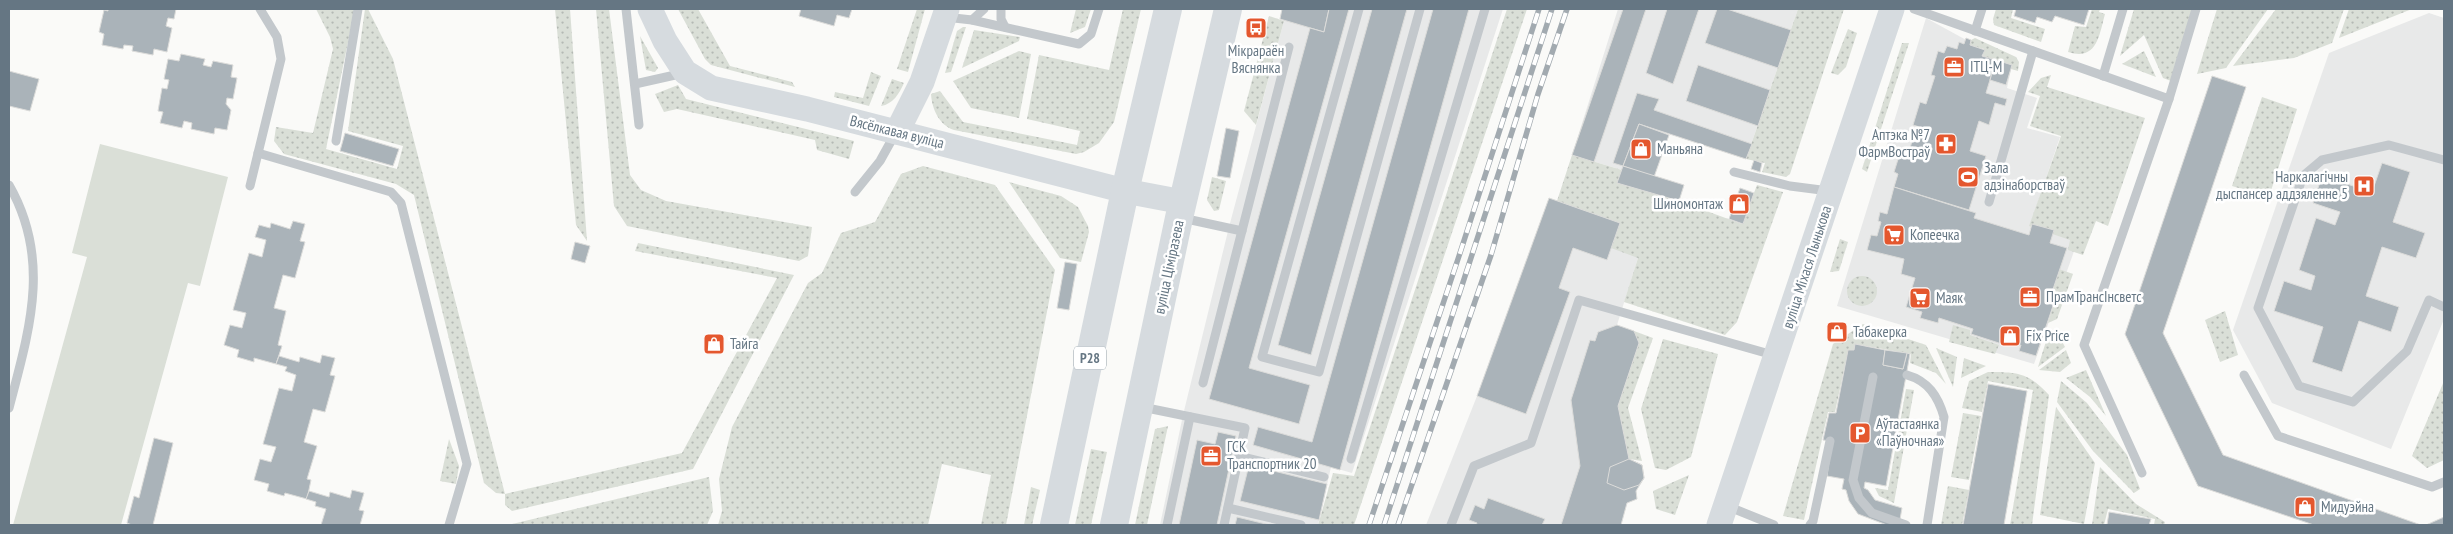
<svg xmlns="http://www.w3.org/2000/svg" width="2453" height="534" font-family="'PT Sans Narrow',sans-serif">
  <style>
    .built { fill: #e8e9e9 }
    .grass { fill: url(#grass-dots) }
    .garden { fill: #dadfd7 }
    .building { fill: #aab3b9; stroke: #dcdcda }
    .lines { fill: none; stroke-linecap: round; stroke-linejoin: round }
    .lane { stroke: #c3c8cc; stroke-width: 9 }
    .secondary { stroke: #d6dbdf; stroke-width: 25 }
    .primary { stroke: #d6dbdf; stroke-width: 28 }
    .rail-casing { stroke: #a2aab0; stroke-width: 5.5 }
    .rail { stroke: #fff; stroke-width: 4; stroke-dasharray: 11; stroke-linecap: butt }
    .labels { text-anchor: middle; stroke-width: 5; stroke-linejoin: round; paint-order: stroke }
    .shield { fill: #fff; stroke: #939fa8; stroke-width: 1 }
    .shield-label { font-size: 14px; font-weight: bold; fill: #657683 }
    .poi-label { font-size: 15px; fill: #657683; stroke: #fff; text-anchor: start }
    .street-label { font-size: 15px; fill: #657683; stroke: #fff }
  </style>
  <defs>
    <pattern id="grass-dots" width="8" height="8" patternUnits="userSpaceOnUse" patternTransform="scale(1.25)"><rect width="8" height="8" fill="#dadfd7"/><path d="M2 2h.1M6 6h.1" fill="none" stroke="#b4b9b4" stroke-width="1.8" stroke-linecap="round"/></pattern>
  </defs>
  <rect width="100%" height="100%" fill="#fafaf8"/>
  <g class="built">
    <polygon points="1282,9 1503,9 1352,473 1331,467 1318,525 1160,525 1183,415 1229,227 1284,21 1280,19"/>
    <polygon points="1618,9 1798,9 1746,159 1639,124 1622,170 1572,155"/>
    <polygon points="2429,13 2444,18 2444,319 2391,449 2272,403 2233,330 2329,53"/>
    <polygon points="1926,18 2012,65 2007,88 2037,98 2027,128 2060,137 2030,225 2078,240 2034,364 1837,306"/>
    <polygon points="1549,198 1620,223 1638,258 1617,325 1634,331 1639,343 1618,406 1629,459 1642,465 1644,478 1636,490 1637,499 1627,503 1621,525 1426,525 1477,396"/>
  </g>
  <g class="grass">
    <polygon points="316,9 353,9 354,13 326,149 397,169 403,146 348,131 365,9 368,9 393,59 505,494 682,453 777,278 635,251 638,243 794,275 693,469 512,511 505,505 505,494 496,493 484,483 414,195 396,184 284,154 274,141 276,127 313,133 333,49 330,37"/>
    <polygon points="555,9 570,9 587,241 576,225"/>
    <polygon points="596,9 609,9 630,175 641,190 666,201 812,227 808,256 799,261 627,226 614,206"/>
    <polygon points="678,9 698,9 730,66 792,82 795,87 711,65 705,59"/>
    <polygon points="917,9 925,9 908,72 897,69"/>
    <polygon points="1076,9 1091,9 1085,27 1070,33"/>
    <path d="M1123,9h18l-27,113 -15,21 -15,9 -8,2 -122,-24c-15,-5 -22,-21 -23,-36l9,-3 23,31 114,23 3,-14 -53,-12 12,-64 70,15z"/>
    <polygon points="1507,9 1527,9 1354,525 1318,525 1333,473 1354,476"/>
    <polygon points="1798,9 1844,9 1790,174 1786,177 1762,172 1765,163 1746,159"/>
    <polygon points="1996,9 2013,9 2011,18 2045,29 2041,42 1994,25 1993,19"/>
    <path d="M2092,9h8l-1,3 6,2c-6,22 -8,47 -37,38l7,-26 11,1z"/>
    <polygon points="2134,9 2192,9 2171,81 2163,78 2144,35 2120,56"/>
    <polygon points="2217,9 2268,9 2226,68 2197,74"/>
    <polygon points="2276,9 2344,9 2332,43 2294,58 2233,66"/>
    <polygon points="2349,9 2412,9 2339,38"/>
    <polygon points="1269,16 1284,21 1256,125 1244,111"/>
    <polygon points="963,27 966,27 951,72 945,73 957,31"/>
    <polygon points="1848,29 1857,33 1846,67 1838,75 1831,73"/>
    <polygon points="974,30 1020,37 1019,41 962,68"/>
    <polygon points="640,36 658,68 655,72 646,70"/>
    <polygon points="1975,38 2016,57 2019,62 2018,71 2011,69 2012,65 1983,56 1984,49 1970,45 1971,40"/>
    <polygon points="1902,43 1909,43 1867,172 1862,169"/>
    <polygon points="1019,51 1031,54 1019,118 971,108 953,81"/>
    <polygon points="2144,51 2156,77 2122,64"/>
    <polygon points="871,72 881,76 869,106 834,97 835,92 863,98"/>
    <polygon points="2051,75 2047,87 2145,118 2108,226 2096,221 2083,255 2068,250 2070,240 2029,226 2061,136 2030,126 2040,96 2028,92 2041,78"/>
    <path d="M892,79l12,4c-5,11 -11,21 -23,23z"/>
    <polygon points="678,85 686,99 854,141 849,159 817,150 815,140 677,109 664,112 655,94"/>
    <polygon points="2262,97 2297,109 2269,197 2232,186"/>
    <polygon points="1572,155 1622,170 1617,183 1679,201 1742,224 1757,185 1783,192 1737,322 1725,335 1624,302 1638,258 1611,248 1620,223 1557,201"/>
    <polygon points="923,166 995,185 1055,270 1006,525 981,525 991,475 942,464 928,525 718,525 722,511 719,479 732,427 808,283 822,273 841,233 875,222 901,174"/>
    <polygon points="1212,177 1226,181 1219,210 1214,211 1207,200"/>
    <polygon points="1009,182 1061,196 1078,207 1088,226 1089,232 1081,262 1060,258"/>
    <polygon points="1840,239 1848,242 1839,271 1830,272"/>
    <polygon points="2059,269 2073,274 2057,319 2048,323 2055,300 2050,298"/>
    <circle cx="1862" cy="291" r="15"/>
    <polygon points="2225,311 2238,355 2220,362 2205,320"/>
    <polygon points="1863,324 1926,345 1946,384 1936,373 1910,363 1911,354 1855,344 1854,350 1848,351 1835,412 1828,412 1804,520 1783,516 1833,344"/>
    <polygon points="1953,325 1970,330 1970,335 1999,345 1995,354 1949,342"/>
    <polygon points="1634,331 1653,338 1628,408 1642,461 1629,459 1618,406 1639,343"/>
    <polygon points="2058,334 2065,347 2038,367 2048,335"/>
    <polygon points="1663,339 1718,354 1691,457 1666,470 1655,468 1641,409"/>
    <polygon points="1936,348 1957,357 1953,387"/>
    <polygon points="2066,350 2071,363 2060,372 2039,370"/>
    <polygon points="1964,358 1986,366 1961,378"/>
    <polygon points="2086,370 2106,416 2090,397 2066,378"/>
    <path d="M1988,372c30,0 41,1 61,23l-17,130h-22l23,-135 -45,-9 -6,31 -20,-4 7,-27z"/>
    <polygon points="2061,381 2087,403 2127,455 2140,489 2134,493 2093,451 2057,402"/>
    <polygon points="2444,381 2444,460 2427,468 2412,456"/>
    <polygon points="1906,389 1914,390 1894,503 1879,496 1875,488 1888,490"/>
    <polygon points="2056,407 2095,463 2084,524 2040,515"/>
    <polygon points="1963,413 1981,416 1969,480 1951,477"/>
    <polygon points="1168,426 1147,525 1135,525 1155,429"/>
    <polygon points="449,439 459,466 456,484 440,481"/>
    <polygon points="1091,449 1107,452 1091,525 1075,525"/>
    <polygon points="2100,467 2136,504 2165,522 2164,525 2154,525 2155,519 2108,509 2104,525 2092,525"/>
    <polygon points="1689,475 1675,515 1656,509 1653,491"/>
    <polygon points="709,477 713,511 707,525 508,525"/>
    <polygon points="1948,486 1969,490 1962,525 1941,525"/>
    <polygon points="1031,487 1040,490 1032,525 1024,525"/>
  </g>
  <polygon class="garden" points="100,144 228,177 200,286 188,283 121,525 13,525 87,257 72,253"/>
  <g class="building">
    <polygon points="108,9 176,9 174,19 168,18 166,26 172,28 167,52 154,49 153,55 132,51 133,46 124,45 123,49 102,45 104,34 99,32 104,10 108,11"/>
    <polygon points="801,9 852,9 849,18 837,15 834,26 799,16"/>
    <polygon points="1282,9 1329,9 1324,32 1280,19"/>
    <polygon points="1329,9 1349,9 1249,368 1310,385 1299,424 1209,399 1310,28 1324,32"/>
    <polygon points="1372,9 1407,9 1311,355 1278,345"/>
    <polygon points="1433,9 1469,9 1340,470 1253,445 1258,427 1312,442"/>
    <polygon points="1623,9 1646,9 1594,162 1572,155"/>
    <polygon points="1667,9 1699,9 1673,84 1646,73"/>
    <polygon points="1717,9 1727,9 1791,30 1778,68 1705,43"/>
    <polygon points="2016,9 2089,9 2084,25 2055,16 2052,22 2037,17 2035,23 2014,16"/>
    <polygon points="1966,38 1971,40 1970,45 1985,50 1982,56 1996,60 1986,93 2007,99 2005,106 1995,103 1989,125 1979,121 1970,151 1986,156 1969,210 1894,187 1898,174 1894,172 1900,153 1908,155 1915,131 1925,133 1926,129 1913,125 1920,102 1926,104 1935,76 1931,75 1938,51 1944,53 1947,46 1957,49 1959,42 1964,44"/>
    <polygon points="181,54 205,59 203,65 211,67 213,61 233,65 231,77 237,78 233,99 227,98 226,104 231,110 227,130 215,128 214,134 191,129 192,123 184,121 182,128 160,123 163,112 158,111 162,88 167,89 169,80 164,79 168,59 179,61"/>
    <polygon points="1996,60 2012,65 2006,85 1990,80"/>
    <polygon points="1698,65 1770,90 1758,126 1686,101"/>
    <polygon points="9,71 39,79 30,111 9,106"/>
    <polygon points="2212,76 2246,87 2163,333 2223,455 2421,525 2314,525 2198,486 2125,334"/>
    <polygon points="1637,93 1659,99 1654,110 1752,144 1746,159 1639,124 1623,166 1613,163"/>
    <polygon points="1639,124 1669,135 1654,177 1623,166"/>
    <polygon points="1226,128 1239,131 1230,178 1217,176"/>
    <polygon points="345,133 399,149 393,166 340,151"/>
    <polygon points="1754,160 1762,163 1760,172 1751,169"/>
    <polygon points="2382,163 2410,172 2393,222 2425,233 2416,258 2382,247 2366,296 2399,307 2391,332 2359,321 2342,372 2312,362 2323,327 2274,311 2284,281 2311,290 2315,276 2299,270 2316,218 2335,225 2340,212 2313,203 2322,176 2372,192"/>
    <polygon points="1623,166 1684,185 1679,201 1617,183"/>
    <polygon points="1894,187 1976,213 1974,218 2029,235 2032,224 2054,230 2050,243 2067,248 2050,298 2055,300 2036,356 2019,351 2021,345 2019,345 2006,341 2005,345 1971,334 1973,329 1939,318 1938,323 1920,318 1922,312 1906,307 1915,278 1901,274 1904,259 1867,250 1871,235 1877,236 1881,222 1878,221 1880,212 1887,214"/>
    <polygon points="1740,188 1754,193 1743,224 1729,219"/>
    <polygon points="1549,198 1620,223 1607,260 1573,248 1559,288 1570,292 1526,414 1477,396"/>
    <polygon points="293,221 305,224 300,241 305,242 295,278 283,275 274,308 286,311 278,345 282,346 276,364 254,358 254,362 237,357 239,350 224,345 230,325 242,328 246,313 233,310 249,253 262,257 266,240 255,237 259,225 270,228 271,223 290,229"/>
    <polygon points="575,242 590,246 585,263 571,259"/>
    <polygon points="1065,262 1077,264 1069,310 1057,308"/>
    <polygon points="1617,325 1634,331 1639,343 1618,406 1629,459 1642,465 1644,478 1636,491 1637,499 1627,503 1621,525 1561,525 1580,466 1571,400 1590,340 1595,341 1598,332"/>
    <polygon points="1855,344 1885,350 1883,365 1903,369 1907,353 1910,354 1886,486 1865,482 1864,488 1868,490 1875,500 1902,508 1899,525 1887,525 1858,514 1849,501 1846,490 1842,489 1844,479 1827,476 1832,441 1823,440 1829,413 1836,413 1848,350 1854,350"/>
    <polygon points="1885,350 1907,353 1903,369 1883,365"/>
    <polygon points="322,355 335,358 330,375 335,376 325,412 313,409 304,442 317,446 307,479 311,480 307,499 285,493 284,496 267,491 269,484 254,480 260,459 271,462 276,447 263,444 279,388 292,391 296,375 285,371 287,367 276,364 279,356 299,362 300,357 320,363"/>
    <polygon points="1988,384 2027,391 2004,525 1963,525"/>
    <polygon points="1218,432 1236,436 1217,525 1179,525 1197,440 1215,444"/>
    <polygon points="154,438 173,443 153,525 132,525 127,523 134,496 139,498"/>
    <polygon points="1629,459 1642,465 1644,478 1639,485 1624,490 1607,483 1610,467"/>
    <polygon points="1249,465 1327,484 1319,520 1240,501"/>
    <polygon points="352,490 364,493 359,510 364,511 360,525 321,525 326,509 315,506 316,502 306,499 309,491 329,497 330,492 350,498"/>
    <polygon points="1488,498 1545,519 1542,525 1476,525 1477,523 1469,520 1475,505 1484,509"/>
    <polygon points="2109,512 2151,519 2149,525 2107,525"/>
    <polygon points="1237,517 1270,525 1235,525"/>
    <polygon points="2444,517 2444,525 2426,525"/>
  </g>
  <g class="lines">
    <g class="lane">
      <polyline points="626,9 639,125"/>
      <polyline points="1001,9 1001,19 1005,27"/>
      <polyline points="1359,9 1262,357 1319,372 1420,9"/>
      <polyline points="1914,9 2169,99"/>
      <polyline points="945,17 972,20 1079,44 1091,34 1099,9"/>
      <polyline points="972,20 984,9"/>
      <polyline points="1975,31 1982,9"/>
      <polyline points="2103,76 2123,9"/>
      <polyline points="635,84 684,73"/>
      <polyline points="336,141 358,9"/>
      <polyline points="258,153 391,192 401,203 467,464 449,525"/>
      <polyline points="2444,160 2389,145 2322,160 2303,176 2258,308 2299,386 2353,402 2407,351 2429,300 2444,307"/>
      <polyline points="1734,172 1790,186 1829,191"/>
      <path d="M9,185c43,75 20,146 0,223"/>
      <polyline points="250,186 281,59 277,37 260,9"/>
      <polyline points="855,192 880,161 895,134"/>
      <polyline points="1989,202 2033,51"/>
      <polyline points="1182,218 1242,231"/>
      <path d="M1907,375c21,6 31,21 37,42l-17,108"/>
      <polyline points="2244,375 2278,436 2432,487 2444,482"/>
      <polyline points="1873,377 1853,480 1859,498 1872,513 1906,525"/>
      <polyline points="1203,383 1289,47"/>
      <polyline points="1142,407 1245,428 1224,525"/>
      <polyline points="1239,456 1324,477"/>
      <polyline points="1351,459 1485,9"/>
      <polyline points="2142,473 2084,345 2169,99 2196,9"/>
      <polyline points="1727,506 1774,525"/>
      <polyline points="1228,508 1301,525"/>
      <polyline points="1167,525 1190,417"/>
      <polyline points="1451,525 1474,466 1531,443 1579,300 1773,355"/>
      <polyline points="1810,525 1813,521 1830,441"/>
    </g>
    <g class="secondary">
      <polyline points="650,9 665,41 685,72 711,88 807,109 1125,191 1183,202"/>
      <polyline points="897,132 922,82 947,9"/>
      <polyline points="1719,525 1892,9"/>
    </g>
    <g class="primary">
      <polyline points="1054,525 1125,191 1168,9"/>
      <polyline points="1114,525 1179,218 1228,9"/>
    </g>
    <g class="rail-casing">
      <g id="rail">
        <polyline points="1369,525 1459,256 1539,9"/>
        <polyline points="1384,525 1552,9"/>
        <polyline points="1398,525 1491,255 1538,94 1567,9"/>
      </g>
    </g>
    <use href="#rail" class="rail"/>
  </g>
  <defs>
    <g id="bus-square" transform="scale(1.125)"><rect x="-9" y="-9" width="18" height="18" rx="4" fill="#e4572e" stroke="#fff"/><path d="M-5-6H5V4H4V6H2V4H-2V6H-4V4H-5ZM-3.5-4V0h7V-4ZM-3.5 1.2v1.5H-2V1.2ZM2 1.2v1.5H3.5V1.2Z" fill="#fff"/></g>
    <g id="office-square" transform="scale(1.125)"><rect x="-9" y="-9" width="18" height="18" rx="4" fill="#e4572e" stroke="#fff"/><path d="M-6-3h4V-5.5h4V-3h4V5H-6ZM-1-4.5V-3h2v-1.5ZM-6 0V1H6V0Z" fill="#fff"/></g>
    <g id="pharmacy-square" transform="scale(1.125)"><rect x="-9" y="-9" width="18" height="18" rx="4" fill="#e4572e" stroke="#fff"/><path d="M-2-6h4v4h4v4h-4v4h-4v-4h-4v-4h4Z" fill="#fff"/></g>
    <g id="shop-square" transform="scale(1.125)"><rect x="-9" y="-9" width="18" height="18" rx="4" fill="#e4572e" stroke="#fff"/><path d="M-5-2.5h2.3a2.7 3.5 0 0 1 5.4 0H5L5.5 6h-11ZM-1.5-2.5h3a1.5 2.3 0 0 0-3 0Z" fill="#fff"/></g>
    <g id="stadium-square" transform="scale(1.125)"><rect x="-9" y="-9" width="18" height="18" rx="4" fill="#e4572e" stroke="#fff"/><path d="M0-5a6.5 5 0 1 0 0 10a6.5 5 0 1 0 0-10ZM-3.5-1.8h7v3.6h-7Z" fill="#fff"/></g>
    <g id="hospital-square" transform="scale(1.125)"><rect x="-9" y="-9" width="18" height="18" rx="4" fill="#e4572e" stroke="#fff"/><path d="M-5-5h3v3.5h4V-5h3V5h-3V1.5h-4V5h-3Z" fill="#fff"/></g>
    <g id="supermarket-square" transform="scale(1.125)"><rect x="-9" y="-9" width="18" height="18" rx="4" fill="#e4572e" stroke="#fff"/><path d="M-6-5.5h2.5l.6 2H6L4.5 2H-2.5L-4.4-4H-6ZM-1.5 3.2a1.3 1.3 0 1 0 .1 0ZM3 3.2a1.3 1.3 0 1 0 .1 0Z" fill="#fff"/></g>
    <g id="parking-square" transform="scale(1.125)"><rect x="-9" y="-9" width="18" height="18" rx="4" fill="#e4572e" stroke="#fff"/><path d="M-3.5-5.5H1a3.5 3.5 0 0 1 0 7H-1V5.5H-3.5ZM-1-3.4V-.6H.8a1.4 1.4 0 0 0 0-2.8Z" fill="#fff"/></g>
  </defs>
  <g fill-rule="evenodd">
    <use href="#bus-square" x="1256" y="28"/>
    <use href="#office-square" x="1954" y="67"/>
    <use href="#pharmacy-square" x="1946" y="144"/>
    <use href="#shop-square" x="1641" y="149"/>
    <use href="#stadium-square" x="1968" y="177"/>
    <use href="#hospital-square" x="2364" y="186"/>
    <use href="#shop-square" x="1739" y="204"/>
    <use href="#supermarket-square" x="1894" y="235"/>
    <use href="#office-square" x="2030" y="297"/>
    <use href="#supermarket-square" x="1920" y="298"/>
    <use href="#shop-square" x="1837" y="332"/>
    <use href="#shop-square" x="2010" y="336"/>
    <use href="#shop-square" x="714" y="344"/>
    <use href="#parking-square" x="1860" y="433"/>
    <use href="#office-square" x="1211" y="456"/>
    <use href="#shop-square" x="2305" y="507"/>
  </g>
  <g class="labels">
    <rect class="shield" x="1074" y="346.5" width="32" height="23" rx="4"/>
    <g class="shield-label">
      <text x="1090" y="363">Р28</text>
    </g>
    <g class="poi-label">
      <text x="1256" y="56" text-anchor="middle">Мікрараён<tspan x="1256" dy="17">Вяснянка</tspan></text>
      <text x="1970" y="72">ІТЦ-М</text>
      <text x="1930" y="140" text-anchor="end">Аптэка №7<tspan x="1930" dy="17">ФармВостраў</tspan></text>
      <text x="1657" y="154">Маньяна</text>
      <text x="1984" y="173">Зала<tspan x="1984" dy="17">адзінаборстваў</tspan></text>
      <text x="2348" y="182" text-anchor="end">Наркалагічны<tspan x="2348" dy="17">дыспансер аддзяленне 5</tspan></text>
      <text x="1723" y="209" text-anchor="end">Шиномонтаж</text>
      <text x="1910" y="240">Копеечка</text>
      <text x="2046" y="302">ПрамТрансІнсветс</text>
      <text x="1936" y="303">Маяк</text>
      <text x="1853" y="337">Табакерка</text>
      <text x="2026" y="341">Fix Price</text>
      <text x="730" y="349">Тайга</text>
      <text x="1876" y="429">Аўтастаянка<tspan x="1876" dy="17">«Паўночная»</tspan></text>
      <text x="1227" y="452">ГСК<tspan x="1227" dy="17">Транспортник 20</tspan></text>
      <text x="2321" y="512">Мидуэйна</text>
    </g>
    <g class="street-label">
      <text transform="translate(897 132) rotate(14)" y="5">Вясёлкавая вуліца</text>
      <text transform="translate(1169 267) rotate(-78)" y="5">вуліца Ціміразева</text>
      <text transform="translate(1807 267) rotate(-72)" y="5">вуліца Міхася Лынькова</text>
    </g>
  </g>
  <rect width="2453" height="534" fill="none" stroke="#657683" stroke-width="20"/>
</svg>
